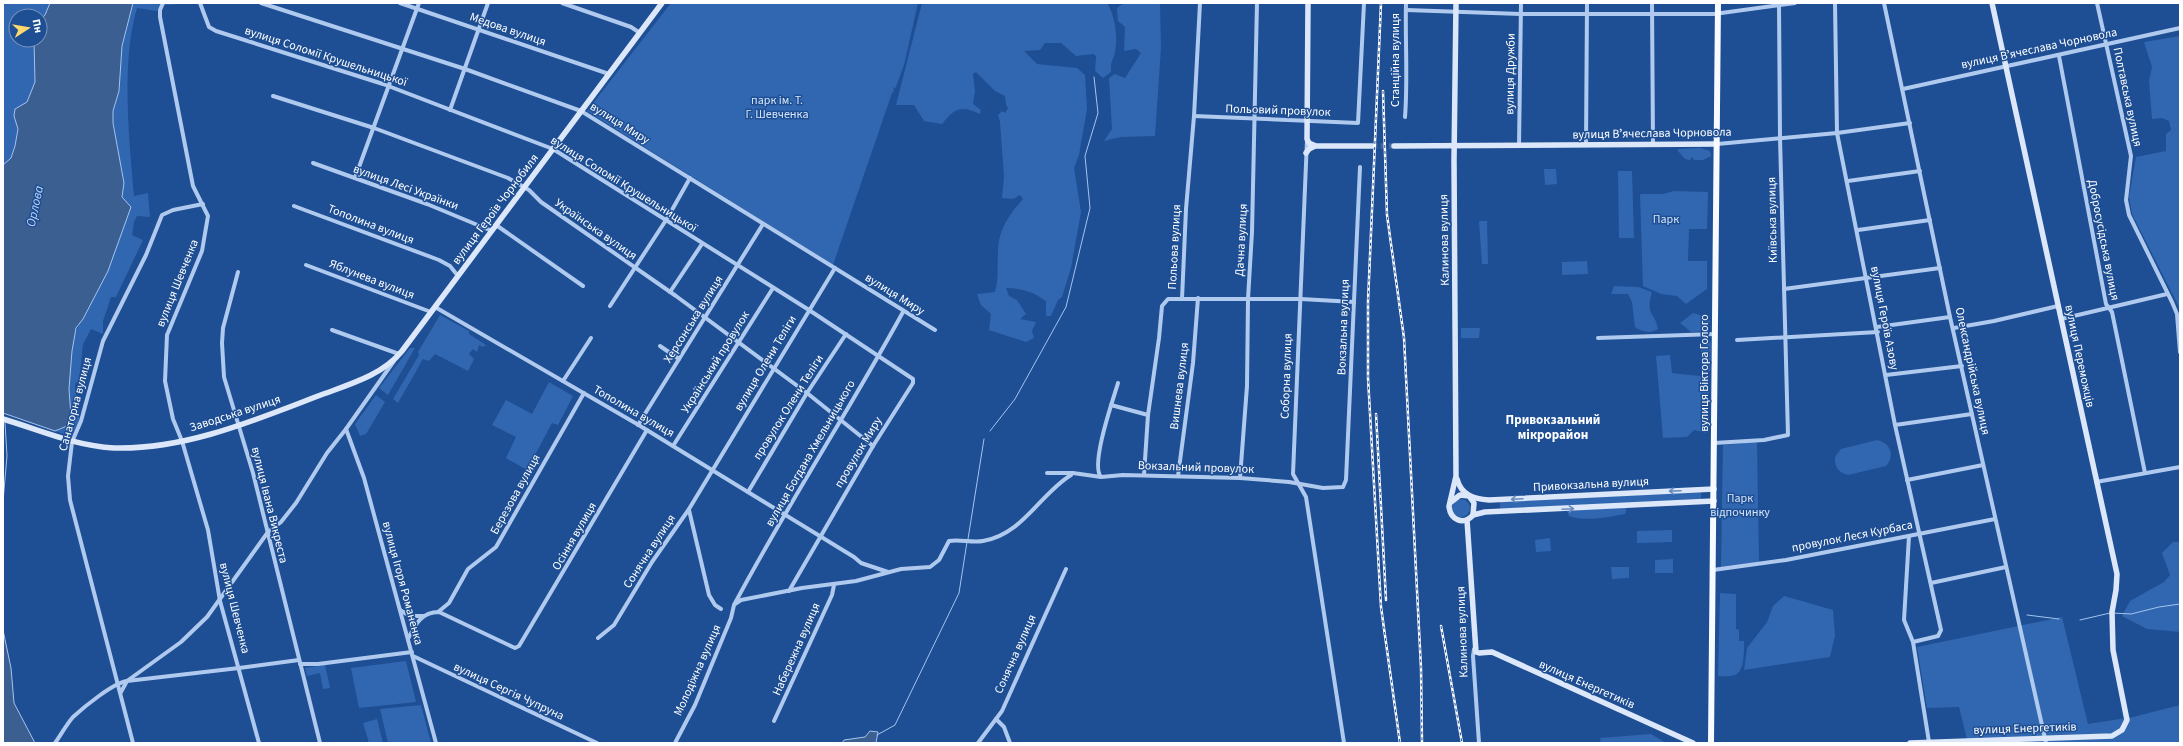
<svg xmlns="http://www.w3.org/2000/svg" width="2183" height="746" font-family="'Source Sans 3',sans-serif">
  <style>
    .green { fill: #3167b0 }
    .water { fill: #3c5f91; stroke: #a3c4f0 }
    .lines { fill: none; stroke-linecap: round; stroke-linejoin: round }
    .stream { stroke: #a3c4f0; stroke-width: 1 }
    .secondary-tunnel { stroke: #4069a3; stroke-width: 5.5; stroke-dasharray: 5.5 3; stroke-linecap: butt }
    .street { stroke: #afcaee; stroke-width: 4 }
    .secondary { stroke: #dce8fa; stroke-width: 5.5 }
    .primary { stroke: #f7faff; stroke-width: 6 }
    .rail-casing { stroke: #fff; stroke-width: 2.5 }
    .rail { stroke: #1e4e93; stroke-width: 1; stroke-dasharray: 3; stroke-linecap: butt }
    .oneway { stroke: #6a8cbc }
    .labels { text-anchor: middle; stroke-width: 3; stroke-linejoin: round; paint-order: stroke }
    .street-label { font-size: 12px; fill: #fff; stroke: #1e4e93 }
    .park-label { font-size: 12px; fill: #d5e5fa; stroke: #1e4e93 }
    .water-label { font-size: 13px; font-style: italic; fill: #bcd4f5; stroke: #1e4e93 }
    .neighbourhood-label { font-size: 13px; font-weight: bold; fill: #fff; stroke: #1e4e93 }
  </style>
  <rect width="100%" height="100%" fill="#1e4e93"/>
  <g class="green">
    <polygon points="3,3 50,3 45,15 40,20 40,16 16,16 16,40 34,40 35,82 27,102 15,110 14,116 18,129 15,146 11,158 3,165"/>
    <path d="M133,3h64l-32,2 -9,6 -19,-3c-16,54 -8,131 -3,188l14,-3 2,24 -13,-1 -3,6 -2,13 11,5 -27,57h-5l-8,24v13l-12,-5 -8,15 -4,38 -4,1c0,19 11,36 -3,54l-17,-6 12,-5c5,-13 2,-23 2,-37 0,-22 0,-53 14,-70l39,-122 2,-14 -11,-60v-12l6,-20 3,-45z"/>
    <polygon points="671,3 918,3 904,65 895,89 893,87 894,91 892,93 833,265 587,111"/>
    <path d="M922,3h185c8,12 11,34 8,48 -1,10 -5,8 -4,21l-8,6 -8,-7 1,-15 -3,-2 -17,2 -15,-13h-16l-5,7 -16,1 13,13 40,4 8,7 2,34 -8,46 -5,13 7,44 -10,56 -9,29 -4,3 -7,16h-5v-15c-12,-9 -25,-13 -40,-13l3,8 8,4 9,14 -6,5 16,3 -4,9 2,7 -8,4 -37,-12 2,-16 -10,-9 -4,-11 18,-2c4,-14 2,-26 3,-40 0,-22 11,-37 25,-53l-3,-4 -7,4 -11,-1 2,-21 -4,-55 -2,-7 4,-4 3,2 3,-5 -2,-3 -1,-9 -10,-5 -19,-19 -3,2 2,17 -2,13 8,6 -1,4c-20,-9 -25,-6 -38,10l-18,-3 -10,-16h-18z"/>
    <polygon points="1124,3 1160,3 1161,48 1155,136 1121,137 1104,141 1112,129 1109,78 1115,74 1125,78 1141,53 1136,49 1124,51 1125,27 1118,21 1117,8"/>
    <polygon points="2180,36 2180,309 2132,214 2129,197 2136,157 2166,151 2166,134 2171,130 2169,121 2162,118 2152,119 2149,81 2152,67 2144,42"/>
    <polygon points="1700,148 1710,151 1711,156 1703,160 1694,160 1692,157 1690,160 1685,159 1678,151 1678,149"/>
    <polygon points="1544,169 1556,169 1557,184 1545,185"/>
    <polygon points="1618,171 1632,171 1634,238 1619,238"/>
    <polygon points="1674,191 1708,192 1707,229 1689,229 1688,261 1707,261 1707,289 1686,304 1677,296 1661,294 1643,286 1640,194 1663,194"/>
    <polygon points="1479,221 1487,221 1488,264 1482,264"/>
    <polygon points="1587,261 1588,274 1562,275 1562,262"/>
    <path d="M1614,286l24,1 14,5c-7,24 3,19 6,37 -8,5 -16,3 -23,-2l-3,-25 -4,-8h-17z"/>
    <polygon points="1693,313 1700,315 1710,321 1706,331 1691,332 1680,323"/>
    <polygon points="440,315 469,331 469,334 486,345 483,347 479,345 477,352 473,349 469,354 474,359 468,371 435,354 429,361 423,359 398,403 393,399 419,355 418,352"/>
    <polygon points="1461,328 1480,328 1479,338 1461,338"/>
    <polygon points="1703,338 1708,338 1711,343 1710,371 1701,371 1701,340"/>
    <polygon points="410,348 415,348 388,395 379,388"/>
    <polygon points="1670,355 1672,373 1709,377 1709,429 1706,433 1694,430 1687,437 1663,438 1656,356"/>
    <polygon points="549,382 573,396 558,425 552,423 527,470 506,458 516,437 492,425 506,400 532,414"/>
    <polygon points="376,395 385,402 366,434 360,436 355,424"/>
    <path d="M1877,440c14,3 18,16 9,26l-38,9c-9,-2 -14,-8 -13,-18l6,-8z"/>
    <polygon points="1757,442 1759,562 1721,567 1723,445"/>
    <polygon points="1701,492 1701,499 1500,509 1500,502"/>
    <circle cx="1461" cy="508" r="9"/>
    <path d="M1627,507l-2,7c-16,3 -41,8 -56,2l-2,-5z"/>
    <polygon points="1672,530 1672,542 1637,543 1637,531"/>
    <polygon points="1550,538 1551,551 1536,552 1535,540"/>
    <polygon points="2173,542 2180,542 2180,632 2147,629 2122,616 2130,601 2164,582 2170,575 2162,553"/>
    <polygon points="1673,559 1673,573 1655,573 1655,560"/>
    <polygon points="1611,567 1629,567 1629,578 1612,579"/>
    <path d="M1720,593l16,1v35l3,1v11h5c0,9 1,30 -9,34 -5,2 -12,1 -17,1z"/>
    <polygon points="1784,596 1833,610 1835,636 1830,657 1744,670 1747,648 1767,622 1773,606"/>
    <polygon points="2062,617 2088,724 2133,717 2180,705 2180,743 1968,743 1959,707 1927,708 1917,647"/>
    <polygon points="406,661 416,702 359,708 351,668"/>
    <polygon points="325,665 330,688 323,689 320,673 307,676 305,668"/>
    <polygon points="421,705 431,743 388,743 380,709"/>
    <polygon points="377,719 383,743 369,743 363,723"/>
    <polygon points="1651,734 1666,743 1601,743 1600,738"/>
  </g>
  <g class="water">
    <polygon points="50,3 133,3 122,46 119,91 113,111 113,123 124,183 122,197 131,207 108,271 83,319 76,328 72,351 69,389 71,417 67,426 55,431 3,413 3,165 11,158 15,146 18,129 14,116 15,109 27,102 35,82 34,40 40,40 40,20 45,15"/>
    <polygon points="3,630 11,668 14,703 35,743 3,743"/>
    <polygon points="870,731 878,732 876,743 842,743 844,740 865,737"/>
  </g>
  <g class="lines">
    <g class="stream">
      <polyline points="990,431 1015,399 1066,307 1090,208 1085,156 1098,113 1094,77"/>
      <polyline points="3,502 7,456 5,423"/>
      <polyline points="968,539 984,439"/>
      <polyline points="2113,613 2131,614 2159,607 2180,604"/>
      <polyline points="2027,615 2059,619"/>
      <polyline points="2080,620 2110,613"/>
      <polyline points="877,735 895,725 959,593 967,542"/>
    </g>
    <polyline class="secondary-tunnel" points="1372,146 1394,146"/>
    <g class="street">
      <polyline points="163,3 160,10 160,17 193,186 208,216 202,251 167,335 165,381 173,419 182,441 208,530 220,601 259,743"/>
      <polyline points="200,3 209,27 216,31 383,84 553,149 809,310 913,379 913,383 873,446 789,591"/>
      <polyline points="261,3 465,69 581,111 935,330"/>
      <polyline points="400,3 609,74"/>
      <polyline points="562,3 631,27 640,33"/>
      <polyline points="1652,3 1653,145"/>
      <polyline points="1835,3 1837,133 1895,425 1941,630 1938,636 1913,642"/>
      <polyline points="1884,3 1950,317 2046,743"/>
      <polyline points="2097,3 2131,156 2126,200 2129,215 2172,302 2177,314 2180,352"/>
      <polyline points="1406,10 1521,14 1714,14 1795,3"/>
      <polyline points="2059,56 2106,304 2112,312 2145,473"/>
      <polyline points="1903,89 2180,28"/>
      <polyline points="273,96 374,128 508,178 529,190 541,202 676,296 807,393 873,446"/>
      <polyline points="450,110 488,3"/>
      <polyline points="1194,116 1358,123 1364,3"/>
      <path d="M1405,117c3,-38 0,-76 1,-114"/>
      <polyline points="1307,140 1293,474 1306,497 1344,743"/>
      <polyline points="1717,144 1837,133 1910,123"/>
      <polyline points="1586,145 1587,3"/>
      <polyline points="1519,146 1521,3"/>
      <polyline points="313,163 427,204 492,231"/>
      <polyline points="355,178 419,3"/>
      <polyline points="1848,181 1920,171"/>
      <polyline points="294,206 439,260 450,266 458,276"/>
      <polyline points="496,225 583,286"/>
      <polyline points="1858,230 1930,220"/>
      <polyline points="306,265 431,312"/>
      <polyline points="238,272 223,328 222,343 224,377 253,473 320,743"/>
      <polyline points="1784,289 1940,268"/>
      <polyline points="670,292 702,244"/>
      <polyline points="1182,299 1301,299 1354,302"/>
      <polyline points="610,306 668,217 690,178"/>
      <polyline points="435,307 637,424 854,557 861,563 888,572"/>
      <polyline points="2061,319 2167,294"/>
      <polyline points="1877,327 1950,317"/>
      <polyline points="1954,328 1994,321 2058,306"/>
      <polyline points="332,330 399,354"/>
      <polyline points="1598,338 1715,334"/>
      <polyline points="1737,340 1878,332"/>
      <polyline points="660,346 679,359"/>
      <polyline points="1886,375 1962,366"/>
      <polyline points="563,381 591,338"/>
      <polyline points="1111,405 1148,415"/>
      <polyline points="638,425 763,224"/>
      <polyline points="1895,425 1972,414"/>
      <polyline points="346,429 364,478 436,743"/>
      <polyline points="1714,443 1764,440 1788,435 1780,138 1779,5"/>
      <polyline points="673,446 773,288"/>
      <polyline points="1047,473 1073,473 1101,477 1123,475 1240,478 1289,482 1323,488 1343,487 1346,480 1360,167"/>
      <polyline points="1144,475 1148,415 1159,338 1162,306 1168,299 1182,299 1186,209 1194,116 1200,3"/>
      <polyline points="1178,476 1193,363 1198,298"/>
      <path d="M1101,477c-11,-12 12,-77 17,-94"/>
      <polyline points="1240,478 1247,386 1248,299 1252,232 1257,3"/>
      <polyline points="1907,480 1983,465"/>
      <polyline points="2096,482 2180,467"/>
      <polyline points="748,492 807,393 846,334"/>
      <polyline points="689,510 709,595 715,605 721,609"/>
      <polyline points="1909,536 1904,620 1913,642 1929,742"/>
      <polyline points="1713,570 1786,560 1995,519"/>
      <polyline points="1931,583 2006,567"/>
      <path d="M735,604l6,-4 61,-12 54,-7 45,-12 29,-2 9,-7 10,-19c11,-2 23,2 34,0 39,-6 57,-47 88,-66"/>
      <polyline points="400,610 410,616 423,616"/>
      <polyline points="438,612 449,603 468,569 496,547 584,393"/>
      <polyline points="598,638 614,625 652,562 689,509 835,268"/>
      <path d="M408,639c7,-14 13,-27 31,-27l76,36 4,-2 128,-216"/>
      <polyline points="1474,649 1473,656 1479,743"/>
      <polyline points="413,656 597,743"/>
      <polyline points="300,664 318,664 412,652"/>
      <polyline points="121,692 127,681 239,668 299,660"/>
      <polyline points="996,719 1004,727 1010,743"/>
      <polyline points="774,721 832,595 834,585"/>
      <path d="M55,743c6,-8 11,-18 18,-26 11,-10 40,-34 54,-36l54,-39 26,-25 61,-85 13,-10 15,-19 31,-50 19,-24 48,-68"/>
      <polyline points="133,743 70,500 68,476 72,442 81,421 103,341 146,255 162,215 173,210 203,204"/>
      <path d="M675,743l20,-38 36,-87 3,-13c53,-100 115,-194 169,-293"/>
      <polyline points="978,743 1002,711 1066,569"/>
    </g>
    <g class="secondary">
      <polyline points="1308,3 1307,139 1309,143 1316,146 1372,146"/>
      <polyline points="1394,146 1717,144"/>
      <polyline points="1306,153 1309,149 1315,146"/>
      <path d="M3,419c37,11 72,27 111,29 70,2 139,-27 204,-52 29,-11 64,-20 84,-45l260,-348"/>
      <path d="M1457,479c4,16 17,20 32,21l225,-11"/>
      <path d="M1451,502l9,-7 9,1 5,7 -1,12c-9,11 -23,5 -24,-9l7,-30 -2,-316 2,-157"/>
      <polyline points="1473,515 1485,512 1714,501"/>
      <polyline points="1467,520 1476,652 1479,653 1492,652 1693,743"/>
      <polyline points="1910,743 2112,736 2122,730 2127,720 2113,650 2112,612 2116,590 2117,574 1992,3"/>
    </g>
    <polyline class="primary" points="1711,743 1718,3"/>
    <g class="rail-casing">
      <g id="rail">
        <polyline points="1381,3 1368,302 1368,378 1381,607 1400,743"/>
        <polyline points="1383,91 1387,215 1404,338 1421,668 1422,743"/>
        <polyline points="1376,414 1386,600"/>
        <polyline points="1441,626 1462,743"/>
      </g>
    </g>
    <use href="#rail" class="rail"/>
  </g>
  <defs><path id="oneway-shaft" d="M-6 0H5M1.5-3L5.5 0L1.5 3" fill="none" stroke-width="1.6" stroke-linecap="round" stroke-linejoin="round"/></defs>
  <g class="oneway">
    <use href="#oneway-shaft" transform="translate(1675 491) rotate(178)"/>
    <use href="#oneway-shaft" transform="translate(1517 499) rotate(177)"/>
    <use href="#oneway-shaft" transform="translate(1568 509) rotate(-3)"/>
  </g>
  <g class="labels">
    <g class="street-label">
      <text transform="translate(508 29) rotate(19)" y="4">Медова вулиця</text>
      <text transform="translate(2039 48) rotate(-12)" y="4">вулиця Вʼячеслава Чорновола</text>
      <text transform="translate(326 56) rotate(18)" y="4">вулиця Соломії Крушельницької</text>
      <text transform="translate(1395 60) rotate(-90)" y="4">Станційна вулиця</text>
      <text transform="translate(1510 74) rotate(-89)" y="4">вулиця Дружби</text>
      <text transform="translate(2128 97) rotate(78)" y="4">Полтавська вулиця</text>
      <text transform="translate(1278 110) rotate(2)" y="4">Польовий провулок</text>
      <text transform="translate(620 123) rotate(32)" y="4">вулиця Миру</text>
      <text transform="translate(1652 133) rotate(-1)" y="4">вулиця Вʼячеслава Чорновола</text>
      <text transform="translate(624 184) rotate(32)" y="4">вулиця Соломії Крушельницької</text>
      <text transform="translate(406 187) rotate(20)" y="4">вулиця Лесі Українки</text>
      <text transform="translate(495 209) rotate(-53)" y="4">вулиця Героїв Чорнобиля</text>
      <text transform="translate(1772 220) rotate(-91)" y="4">Київська вулиця</text>
      <text transform="translate(371 224) rotate(21)" y="4">Тополина вулиця</text>
      <text transform="translate(596 229) rotate(35)" y="4">Українська вулиця</text>
      <text transform="translate(1241 240) rotate(-87)" y="4">Дачна вулиця</text>
      <text transform="translate(1444 240) rotate(-91)" y="4">Калинова вулиця</text>
      <text transform="translate(2104 240) rotate(79)" y="4">Добросусідська вулиця</text>
      <text transform="translate(1174 247) rotate(-87)" y="4">Польова вулиця</text>
      <text transform="translate(372 279) rotate(21)" y="4">Яблунева вулиця</text>
      <text transform="translate(177 283) rotate(-68)" y="4">вулиця Шевченка</text>
      <text transform="translate(895 294) rotate(32)" y="4">вулиця Миру</text>
      <text transform="translate(1885 318) rotate(79)" y="4">вулиця Героїв Азову</text>
      <text transform="translate(693 319) rotate(-58)" y="4">Херсонська вулиця</text>
      <text transform="translate(1343 327) rotate(-88)" y="4">Вокзальна вулиця</text>
      <text transform="translate(2080 356) rotate(78)" y="4">вулиця Переможців</text>
      <text transform="translate(715 362) rotate(-58)" y="4">Український провулок</text>
      <text transform="translate(765 363) rotate(-59)" y="4">вулиця Олени Теліги</text>
      <text transform="translate(1973 371) rotate(78)" y="4">Олександрійська вулиця</text>
      <text transform="translate(1704 373) rotate(-90)" y="4">вулиця Віктора Голого</text>
      <text transform="translate(1286 376) rotate(-88)" y="4">Соборна вулиця</text>
      <text transform="translate(1179 386) rotate(-83)" y="4">Вишнева вулиця</text>
      <text transform="translate(75 404) rotate(-75)" y="4">Санаторна вулиця</text>
      <text transform="translate(788 407) rotate(-58)" y="4">провулок Олени Теліги</text>
      <text transform="translate(634 411) rotate(30)" y="4">Тополина вулиця</text>
      <text transform="translate(235 413) rotate(-18)" y="4">Заводська вулиця</text>
      <text transform="translate(858 452) rotate(-59)" y="4">провулок Миру</text>
      <text transform="translate(810 453) rotate(-60)" y="4">вулиця Богдана Хмельницького</text>
      <text transform="translate(1196 467) rotate(2)" y="4">Вокзальний провулок</text>
      <text transform="translate(1591 484) rotate(-3)" y="4">Привокзальна вулиця</text>
      <text transform="translate(515 494) rotate(-61)" y="4">Березова вулиця</text>
      <text transform="translate(270 505) rotate(76)" y="4">вулиця Івана Викреста</text>
      <text transform="translate(574 536) rotate(-60)" y="4">Осіння вулиця</text>
      <text transform="translate(1852 536) rotate(-11)" y="4">провулок Леся Курбаса</text>
      <text transform="translate(649 551) rotate(-57)" y="4">Сонячна вулиця</text>
      <text transform="translate(403 583) rotate(75)" y="4">вулиця Ігоря Романенка</text>
      <text transform="translate(235 608) rotate(76)" y="4">вулиця Шевченка</text>
      <text transform="translate(1462 632) rotate(-92)" y="4">Калинова вулиця</text>
      <text transform="translate(796 649) rotate(-66)" y="4">Набережна вулиця</text>
      <text transform="translate(1015 654) rotate(-66)" y="4">Сонячна вулиця</text>
      <text transform="translate(697 670) rotate(-66)" y="4">Молодіжна вулиця</text>
      <text transform="translate(1587 684) rotate(24)" y="4">вулиця Енергетиків</text>
      <text transform="translate(509 691) rotate(25)" y="4">вулиця Сергія Чупруна</text>
      <text transform="translate(2025 728) rotate(-2)" y="4">вулиця Енергетиків</text>
    </g>
    <g class="park-label">
      <text x="777" y="104">парк ім. Т.<tspan x="777" dy="14">Г. Шевченка</tspan></text>
      <text x="1666" y="223">Парк</text>
      <text x="1740" y="502">Парк<tspan x="1740" dy="14">відпочинку</tspan></text>
    </g>
    <g class="water-label">
      <text transform="translate(34 206) rotate(-78)" y="5">Орлова</text>
    </g>
    <g class="neighbourhood-label">
      <text x="1553" y="424">Привокзальний<tspan x="1553" dy="15">мікрорайон</tspan></text>
    </g>
  </g>
  <rect width="2183" height="746" fill="none" stroke="#ffffff" stroke-width="8"/>
  <g transform="translate(28 28) rotate(78)"><circle r="19" fill="#1e4e93" stroke="#7895be"/>
  <path d="M0-3L7 15L0 10L-7 15Z" fill="#fdd86e"/>
  <text y="-6" font-size="11" font-weight="bold" text-anchor="middle" fill="#ffffff">Пн</text>
  </g>
</svg>
